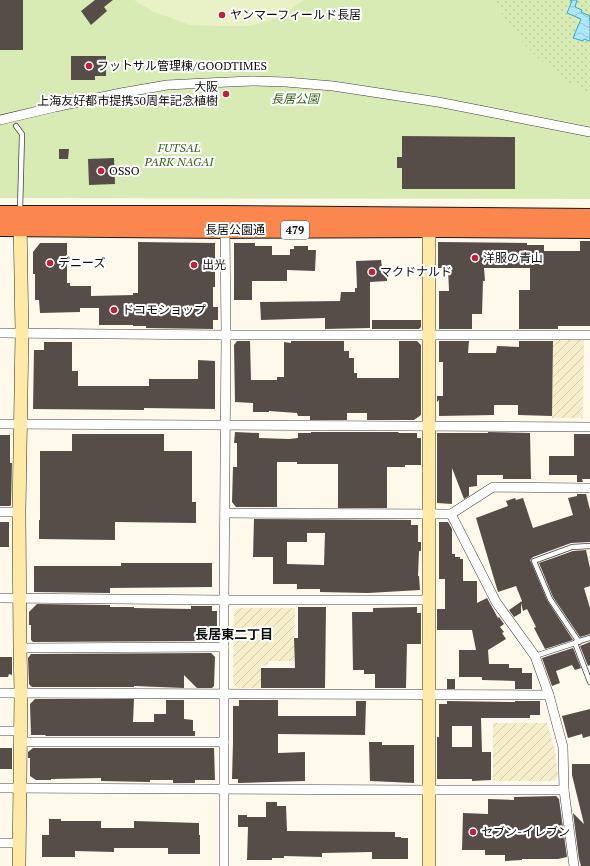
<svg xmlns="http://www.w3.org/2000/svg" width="590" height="866" font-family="'PT Serif','Noto Sans JP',serif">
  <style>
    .farmland { fill: url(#farmland-furrows) }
    .park { fill: #d8ebb4 }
    .garden { fill: url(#garden-dots) }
    .pitch { fill: #e9f2c6 }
    .water { fill: url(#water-waves); stroke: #32a9d3 }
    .building { fill: #564c48; fill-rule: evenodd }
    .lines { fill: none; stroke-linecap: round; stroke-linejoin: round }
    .lane-casing { stroke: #404040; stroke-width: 6 }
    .street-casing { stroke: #404040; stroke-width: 10 }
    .secondary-casing { stroke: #2f2f2f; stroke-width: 14 }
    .highway-casing { stroke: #1e1e1e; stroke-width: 18 }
    .lane { stroke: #fff; stroke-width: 4.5 }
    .street { stroke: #fff; stroke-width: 9 }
    .secondary { stroke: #ffe9a7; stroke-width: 13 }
    .highway { stroke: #fb864e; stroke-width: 16 }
    .poi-dot { fill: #c31f3c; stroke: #fff; stroke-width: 1.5 }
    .labels { text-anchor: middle; stroke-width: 4; stroke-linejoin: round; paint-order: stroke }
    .shield { fill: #fff; stroke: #565656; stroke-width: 1 }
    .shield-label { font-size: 11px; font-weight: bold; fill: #0d0d0d }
    .poi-label { font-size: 12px; fill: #0d0d0d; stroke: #fff; text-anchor: start }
    .park-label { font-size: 12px; font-style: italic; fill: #34671a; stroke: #fff }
    .street-label { font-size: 12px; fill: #0d0d0d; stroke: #fff }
    .neighbourhood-label { font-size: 13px; font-weight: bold; fill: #0d0d0d; stroke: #fff }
  </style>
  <defs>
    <pattern id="farmland-furrows" width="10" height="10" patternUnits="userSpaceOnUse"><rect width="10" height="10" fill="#f6edcb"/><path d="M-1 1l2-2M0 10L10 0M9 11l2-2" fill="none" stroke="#d2caad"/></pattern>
    <pattern id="garden-dots" width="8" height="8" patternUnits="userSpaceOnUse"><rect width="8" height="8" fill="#d8ebb4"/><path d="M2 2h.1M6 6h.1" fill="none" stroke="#b8c89a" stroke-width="1.8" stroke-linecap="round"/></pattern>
    <pattern id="water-waves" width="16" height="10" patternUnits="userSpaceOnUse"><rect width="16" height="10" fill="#aee7f9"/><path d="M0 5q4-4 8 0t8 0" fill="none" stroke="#94c5d4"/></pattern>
  </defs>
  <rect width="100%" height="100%" fill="#fff9ec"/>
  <g class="farmland">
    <polygon points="553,339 584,339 583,418 552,418"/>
    <polygon points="238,608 295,608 294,661 268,661 268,666 261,665 261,688 238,688 233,684 234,613"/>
    <polygon points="493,723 547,723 555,751 558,776 555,781 493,781"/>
  </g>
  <polygon class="park" points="0,0 590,0 590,199 0,198"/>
  <path class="garden" d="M494,0h96v93c-9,-5 -19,-9 -27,-15 -30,-20 -52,-47 -69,-78z"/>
  <polygon class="pitch" points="134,0 303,0 295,6 277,18 250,26 217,26 190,25 152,11"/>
  <polygon class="water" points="570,0 577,0 575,7 582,10 581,12 590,16 589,20 590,21 590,39 589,41 584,39 583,41 573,38 581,19 567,13 572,1"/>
  <g class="building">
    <rect x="0" y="0" width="23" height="50"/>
    <polygon points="95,0 113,0 104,7 107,11 91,25 81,11"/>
    <polygon points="71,56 106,56 106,76 95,76 95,80 71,80"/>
    <polygon points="402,136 515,137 515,189 402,189 402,168 397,168 397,157 402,157"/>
    <polygon points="59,149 69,149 68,159 59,159"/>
    <polygon points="114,158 115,184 89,185 88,159"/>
    <polygon points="580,241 590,241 590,326 558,326 558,329 519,329 519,290 530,290 530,268 484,268 485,281 483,281 482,314 472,314 472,329 439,329 439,291 449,291 448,268 438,268 438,242 527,243 527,245 544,245 544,251 580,251"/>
    <polygon points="138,242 215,243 215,287 213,287 213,307 218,307 218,320 213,320 213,329 146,328 146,326 133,326 133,325 99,325 99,308 80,308 80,312 40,313 39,300 35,300 35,274 33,274 33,252 40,243 67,243 67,283 70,283 70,286 91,286 91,296 133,295 133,293 138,293"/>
    <polygon points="234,243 255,243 255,246 272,246 272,255 290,255 290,249 294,249 294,246 308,246 308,250 316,250 315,271 287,270 287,281 252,281 252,300 234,300"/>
    <polygon points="381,260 382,268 387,267 387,281 370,282 370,328 325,329 325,318 261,320 260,302 340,301 341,292 355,292 355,288 357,288 356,261"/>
    <polygon points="372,320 421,320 421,327 419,329 372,329"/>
    <polygon points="237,341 250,341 251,380 277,380 277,377 284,377 284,342 291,343 291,341 344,341 344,351 349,351 349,358 354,358 354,373 357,373 357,378 399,378 399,341 417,341 421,345 421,415 414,420 367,420 367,413 347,413 347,420 310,420 310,416 298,416 297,413 269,411 269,412 253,412 253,403 235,402 234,345"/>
    <polygon points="439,341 469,341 468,353 496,353 497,346 519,347 519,341 553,341 552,416 518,415 518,405 494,405 494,415 439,416 439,400 437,402 437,396 443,396 443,362 439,362"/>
    <polygon points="44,342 72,342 72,371 78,371 78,386 149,386 149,379 198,379 198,360 215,361 215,409 144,408 144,410 33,409 34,350 44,350"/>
    <polygon points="235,432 259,433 259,438 289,439 298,438 298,433 311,433 311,432 399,432 398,433 417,433 417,438 421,438 421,465 405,465 405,467 387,467 387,508 338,508 338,464 297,464 297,462 277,462 277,507 236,507 232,502 233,467 237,467 237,443 234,443"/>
    <polygon points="488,432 530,433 531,479 503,479 503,475 477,475 477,486 469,487 469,496 464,499 452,468 452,504 437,503 437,433 488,433"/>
    <polygon points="72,434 164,434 164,451 192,451 192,502 196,502 196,523 115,522 115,540 39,539 39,520 40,520 40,451 72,451"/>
    <polygon points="574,434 590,434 590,479 582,479 583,482 577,482 577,475 549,475 549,456 574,456"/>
    <polygon points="0,435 10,435 10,463 12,463 11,505 10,506 0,506"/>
    <polygon points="577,494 586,494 590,510 590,542 571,543 533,557 530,560 531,562 547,600 573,640 545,649 534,628 536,627 527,609 523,611 521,603 521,613 514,617 509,610 522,601 516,586 498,592 476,518 508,506 506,501 515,498 516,500 523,498 533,528 573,515 568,498 577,496"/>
    <path d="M254,519l157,1v5h7v17h3v9h-2l-1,25h1l1,14 -52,3 -48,-1v-3h-23v-5h-24v-27h-20zM307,533h18l-1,32 -37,-1v-22h20z"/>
    <rect x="0" y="522" width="9" height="25"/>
    <polygon points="439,522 448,522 452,529 452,554 455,554 455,557 460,557 460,559 463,559 463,581 477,581 477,603 487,598 498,618 499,617 504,624 500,627 504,632 502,633 506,639 488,650 489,664 509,664 509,668 522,668 522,673 532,673 532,689 515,689 515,681 482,680 482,677 459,677 459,650 476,650 472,630 437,630 437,609 445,609 445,579 439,579"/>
    <polygon points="586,550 590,568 590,586 584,588 590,608 590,634 580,637 553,597 539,563 573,551"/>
    <polygon points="121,563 212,563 212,587 110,588 110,593 34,592 34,566 121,566"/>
    <polygon points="37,604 110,605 110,607 134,607 134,608 191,609 191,606 212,606 212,611 217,611 217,640 216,641 33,642 31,640 31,625 29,625 29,612"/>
    <polygon points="298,607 326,607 325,688 261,688 261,668 295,668 294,638 298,638"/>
    <polygon points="417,607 417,613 421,613 421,644 407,644 406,688 375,688 375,674 364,674 364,670 353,670 352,612 373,612 373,608"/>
    <polygon points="590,642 590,665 588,666 580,646"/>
    <polygon points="573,648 581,668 575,670 572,665 556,671 560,683 552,686 542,658"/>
    <polygon points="211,653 215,657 214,686 212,688 197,688 184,675 184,688 134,686 134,687 32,687 29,684 28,658 31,654"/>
    <polygon points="0,657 12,657 12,675 9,674 8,677 0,677"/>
    <rect x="447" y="679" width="8" height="10"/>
    <polygon points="35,699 134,699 133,722 154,722 154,714 166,714 166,700 184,700 184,719 193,720 193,731 195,731 195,736 45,736 46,735 31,735 30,704"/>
    <polygon points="239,700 278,700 278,716 356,716 356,701 366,701 365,735 278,734 278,753 305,752 305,781 238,783 238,779 232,779 233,742 233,706 239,706"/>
    <path d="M447,701l68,1v-1h25v14h-10v3h-49l1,34h9v28l-19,1v-2h-35v-42h2v-33h8zM452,726h20v21h-20z"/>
    <polygon points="590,709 590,736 583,738 582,734 568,738 562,716"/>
    <polygon points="369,742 382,742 382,745 414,745 414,783 370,781"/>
    <rect x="0" y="748" width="12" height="21"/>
    <polygon points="33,748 214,748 215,780 195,780 195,783 173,783 173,780 150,780 150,782 101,781 101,778 51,779 51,780 36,780 30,776 30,758 28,758 28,752"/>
    <polygon points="572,764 590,764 590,866 581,866 579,859 573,813 584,824 572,775"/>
    <polygon points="556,796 559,799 567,857 558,859 522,859 522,860 505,861 505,855 485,855 485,850 462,850 463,813 488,814 488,799 514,800 514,797"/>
    <polygon points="266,802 277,802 277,806 286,806 287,831 395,832 395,837 401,837 401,838 408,838 408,859 372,859 372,852 322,853 322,857 284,856 284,858 272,858 272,860 247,860 248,827 238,827 238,815 247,815 247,817 266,817"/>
    <polygon points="49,819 61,819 61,821 101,821 101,828 134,828 134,821 199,823 199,835 200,835 200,854 168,854 168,848 114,848 114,852 75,851 75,857 42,857 42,835 49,835"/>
  </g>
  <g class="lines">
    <g class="lane-casing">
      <g id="lane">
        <polyline points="16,126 22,134 20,211"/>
        <polyline points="576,642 590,638"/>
        <polyline points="579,642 550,599 534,561 572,547 590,546"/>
        <polyline points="535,656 575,643 590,682"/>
      </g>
    </g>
    <g class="street-casing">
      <g id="street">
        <polyline points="0,120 55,107 121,93 167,85 206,83 252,81 286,82 333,86 438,102 590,132"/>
        <polyline points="0,333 226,335 590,335"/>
        <polyline points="0,424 590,427"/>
        <polyline points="0,512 19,512"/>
        <polyline points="225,513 451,514"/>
        <polyline points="0,598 224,600 429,600"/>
        <polyline points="20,648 224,647"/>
        <polyline points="0,693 549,695"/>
        <polyline points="0,731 21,731"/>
        <polyline points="20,742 224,742"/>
        <polyline points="0,788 429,790 564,790"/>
        <polyline points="0,843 19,843"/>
        <polyline points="224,866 224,600 226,335 225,227"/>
        <polyline points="574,866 564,790 563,747 549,695 535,656 496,602 451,514 493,487 590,488"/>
      </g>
    </g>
    <g class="secondary-casing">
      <g id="secondary">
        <polyline points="19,866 21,693 20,648 19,512 22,333 20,220"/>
        <polyline points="429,866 429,219"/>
      </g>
    </g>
    <g class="highway-casing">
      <g id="highway">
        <polyline points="0,214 225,214 590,217"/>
        <polyline points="0,228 225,230 444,229 590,230"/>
      </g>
    </g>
    <use href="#lane" class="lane"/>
    <use href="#street" class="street"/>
    <use href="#secondary" class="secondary"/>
    <use href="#highway" class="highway"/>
  </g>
  <g class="poi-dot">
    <circle cx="222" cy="15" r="4"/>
    <circle cx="89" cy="66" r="4"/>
    <circle cx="226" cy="94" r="4"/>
    <circle cx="101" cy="171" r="4"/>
    <circle cx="475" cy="258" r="4"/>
    <circle cx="50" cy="263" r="4"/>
    <circle cx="194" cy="265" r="4"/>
    <circle cx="372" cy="272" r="4"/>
    <circle cx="114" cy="310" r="4"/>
    <circle cx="473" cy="832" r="4"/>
  </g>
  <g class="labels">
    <rect class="shield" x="281" y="221" width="28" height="18" rx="3"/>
    <g class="shield-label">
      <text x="295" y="234">479</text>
    </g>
    <g class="poi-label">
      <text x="230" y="19">ヤンマーフィールド長居</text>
      <text x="97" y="70">フットサル管理棟/GOODTIMES</text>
      <text x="218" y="91" text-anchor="end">大阪<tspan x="218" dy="14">上海友好都市提携30周年記念植樹</tspan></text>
      <text x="109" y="175">OSSO</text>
      <text x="483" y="262">洋服の青山</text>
      <text x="58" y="267">デニーズ</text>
      <text x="202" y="269">出光</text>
      <text x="380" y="276">マクドナルド</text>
      <text x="122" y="314">ドコモショップ</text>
      <text x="481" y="836">セブン-イレブン</text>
    </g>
    <g class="park-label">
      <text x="295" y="103">長居公園</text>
      <text x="179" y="152">FUTSAL<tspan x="179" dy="14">PARK NAGAI</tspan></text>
    </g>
    <g class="street-label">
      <text x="235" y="234">長居公園通</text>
    </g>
    <g class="neighbourhood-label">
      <text x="234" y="639">長居東二丁目</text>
    </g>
  </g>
</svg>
